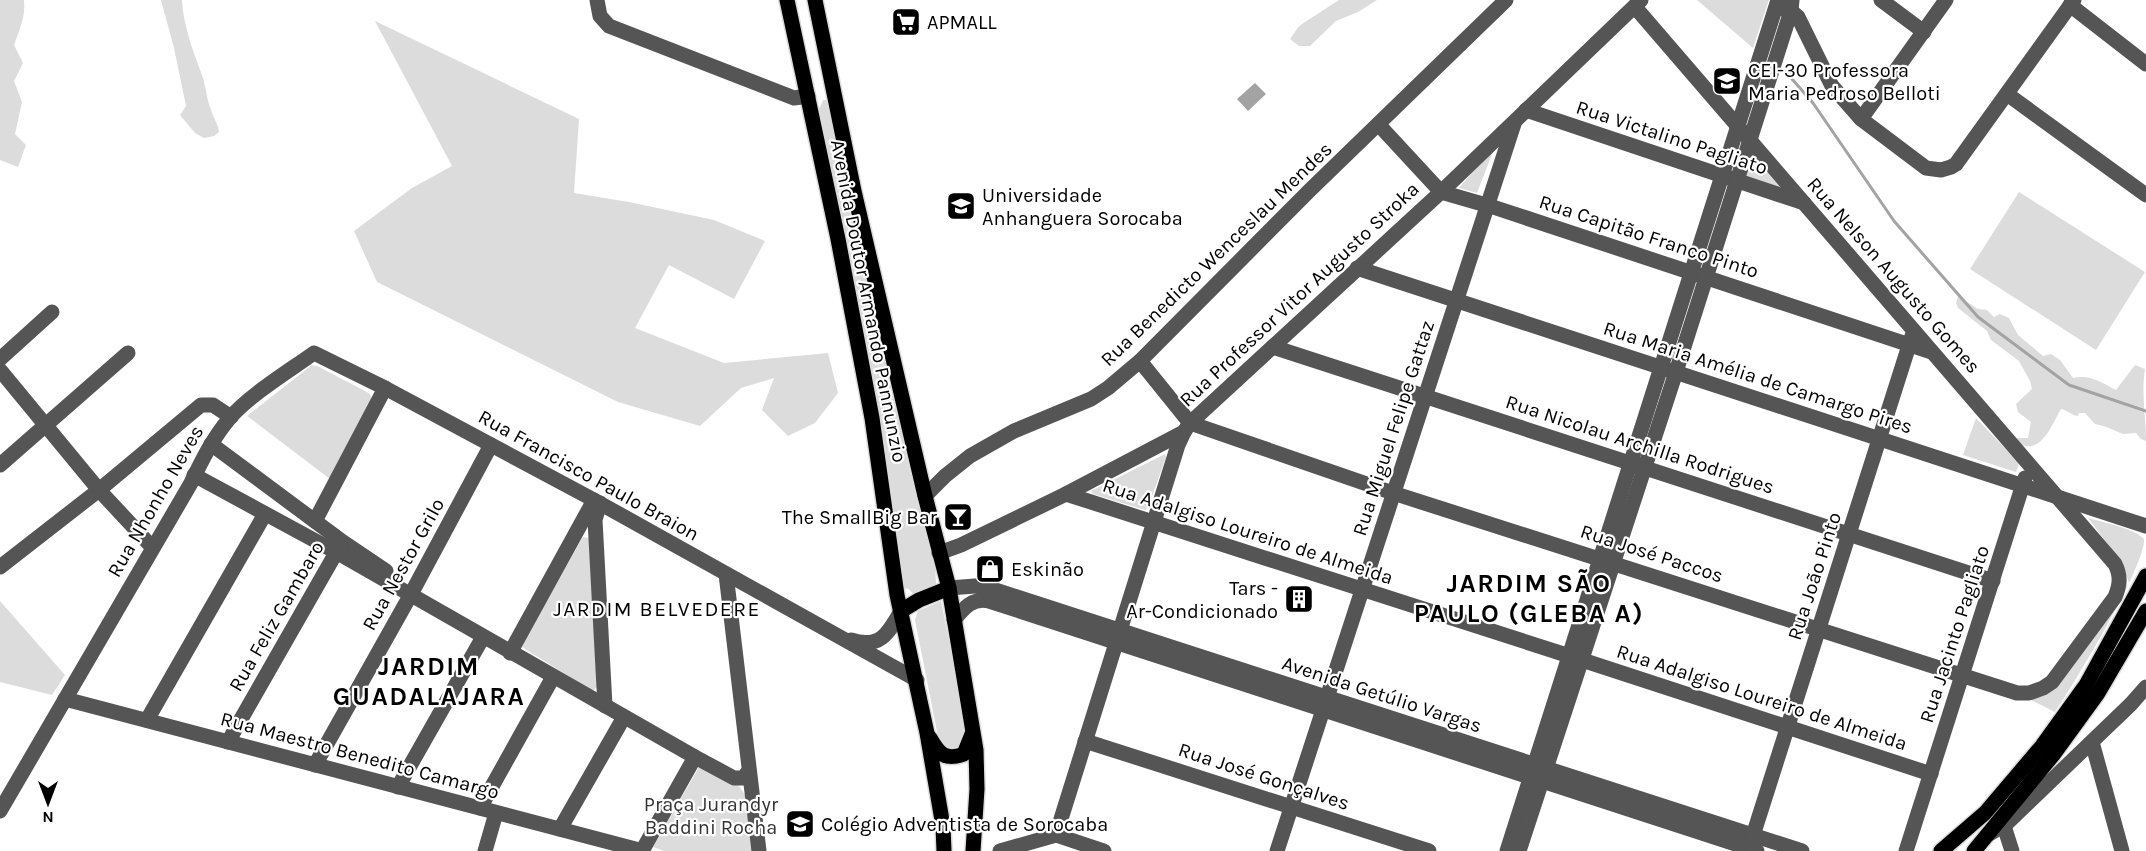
<svg xmlns="http://www.w3.org/2000/svg" width="2146" height="851" font-family="Karla,sans-serif">
  <style>
    .green { fill: #dcdcdc }
    .water { fill: #a3a3a3 }
    .lines { fill: none; stroke-linecap: round; stroke-linejoin: round }
    .stream { stroke: #a3a3a3; stroke-width: 3 }
    .major-casing { stroke: #dbdbdb; stroke-width: 18 }
    .minor { stroke: #555; stroke-width: 15 }
    .major { stroke: #000; stroke-width: 15 }
    .labels { text-anchor: middle; stroke-width: 4.5; stroke-linejoin: round; paint-order: stroke }
    .poi-label { font-size: 20px; fill: #000; stroke: #fff; text-anchor: start }
    .street-label { font-size: 20px; fill: #000; stroke: #fff }
    .park-label { font-size: 20px; fill: #333; stroke: #fff }
    .neighbourhood-label { font-size: 21px; letter-spacing: 1.5px; fill: #000; stroke: #fff }
    .district-label { font-size: 26px; font-weight: bold; letter-spacing: 1.5px; fill: #000; stroke: #fff }
  </style>
  <rect width="100%" height="100%" fill="#fff"/>
  <g class="green">
    <path d="M0,0h24c2,16 -5,31 -10,45l9,18 -9,18 8,21 -7,32 11,11 -8,22 -18,-7z"/>
    <path d="M161,0h21c1,26 12,53 21,78 3,11 4,22 8,32 2,8 7,13 8,22l-5,4 -10,2 -9,-5 -15,-18 6,-9 -12,-58z"/>
    <polygon points="1339,0 1377,0 1358,12 1336,21 1310,46 1299,46 1290,39 1299,26"/>
    <polygon points="1697,0 1769,0 1753,48"/>
    <polygon points="375,21 579,119 574,193 629,202 714,220 765,241 734,299 669,265 635,328 724,363 828,353 838,393 815,423 788,436 762,410 774,378 741,388 700,426 618,402 377,282 354,231 412,188 452,166"/>
    <polygon points="823,100 829,100 910,471 935,566 936,584 914,595 909,589 904,588 889,487 885,446 819,109"/>
    <polygon points="1496,144 1477,193 1459,188"/>
    <polygon points="1753,158 1782,188 1746,177"/>
    <polygon points="2019,192 2145,272 2096,350 1970,269"/>
    <path d="M1958,296l20,13 9,1 7,7 6,-3 9,4 9,17 25,21 8,-2 9,6 13,18c16,-4 28,4 43,12l19,-25 10,4c-4,25 1,47 1,72l-5,-2 -5,-6 -13,1 -19,-8 -9,-2 -10,-11h-6l-1,3c-7,-1 -11,-6 -17,-7 -10,17 -20,47 -43,34l-1,-5h11l3,-16 -13,-10 -2,-8 16,-15 -2,-8 -11,-20 -28,-21 -4,-9 -29,-23 -2,-5z"/>
    <polygon points="312,365 317,366 365,391 370,394 372,400 330,479 247,416"/>
    <polygon points="1976,418 2019,463 2016,472 1963,455"/>
    <polygon points="1165,454 1166,457 1148,508 1145,510 1093,494 1091,491"/>
    <path d="M2088,518c14,4 48,11 56,21 2,26 -71,147 -89,173l-24,-12 20,-11 78,-106 -7,-20z"/>
    <polygon points="583,537 589,538 597,687 594,690 589,689 522,647 523,643"/>
    <polygon points="0,601 65,675 52,695 0,682"/>
    <polygon points="941,601 968,737 959,752 940,747 915,620 918,611"/>
    <polygon points="699,767 739,786 745,795 752,851 664,851 653,847"/>
  </g>
  <polygon class="water" points="1255,83 1266,94 1248,111 1237,99"/>
  <g class="lines">
    <polyline class="stream" points="1785,71 1813,103 1894,221 1978,317 2069,385 2146,411"/>
    <g class="major-casing">
      <g id="major">
        <polyline points="787,0 838,239 872,418 897,595 927,733 943,826 944,851"/>
        <polyline points="815,0 854,191 925,496 949,588 976,750 977,789 973,851"/>
        <polyline points="901,611 919,600 949,588"/>
        <path d="M930,738c9,16 15,23 34,16l8,-20"/>
        <polyline points="1941,851 1985,813 2042,746 2086,685 2146,576"/>
        <polyline points="1974,851 2053,755 2098,693 2146,611"/>
      </g>
    </g>
    <g class="minor">
      <polyline points="597,0 600,16 609,26 794,98 808,96"/>
      <polyline points="1881,0 1924,32"/>
      <polyline points="2070,5 2146,64"/>
      <polyline points="1783,9 1791,11 1798,17 1832,86 1861,119 1926,168 1941,170 1951,167 1956,164 2074,0"/>
      <polyline points="2007,94 2146,195"/>
      <polyline points="1526,110 1804,203"/>
      <polyline points="1861,119 1946,0"/>
      <polyline points="1379,125 1441,192 1493,207 1931,352"/>
      <polyline points="1357,268 2146,526"/>
      <polyline points="1273,347 1993,581"/>
      <polyline points="0,359 52,312"/>
      <path d="M1140,361l50,62 203,70 624,200h12l14,-5 9,-6 63,-85c5,-12 6,-21 0,-33l-480,-557"/>
      <polyline points="0,370 99,490 152,547"/>
      <polyline points="211,444 343,542 386,571"/>
      <polyline points="0,465 128,353"/>
      <polyline points="194,475 336,552 695,757 734,778 743,778 749,771"/>
      <polyline points="1066,494 1579,659 1931,774"/>
      <polyline points="925,496 945,476 970,456 1014,431 1091,399 1108,388 1140,361 1310,190 1506,0"/>
      <polyline points="600,503 595,520 605,706"/>
      <polyline points="315,521 385,388"/>
      <polyline points="939,553 961,545 1066,494 1184,432 1190,423 1441,192 1641,0"/>
      <polyline points="0,567 99,490 201,405 213,405 231,417"/>
      <polyline points="726,574 759,851"/>
      <polyline points="949,588 975,586 989,588 1802,851"/>
      <path d="M954,620c10,-12 19,-23 35,-19l768,250"/>
      <path d="M851,640c29,9 37,-6 50,-29"/>
      <polyline points="510,653 594,500"/>
      <polyline points="65,699 643,851"/>
      <polyline points="147,720 265,514"/>
      <polyline points="1085,741 1429,851"/>
      <polyline points="228,742 341,544"/>
      <polyline points="2092,742 2122,851"/>
      <polyline points="315,765 410,596 491,445"/>
      <polyline points="398,787 483,637"/>
      <polyline points="480,808 553,677"/>
      <path d="M0,811l191,-328c11,-23 22,-45 38,-64 19,-23 60,-48 85,-66l71,35 209,112 323,180"/>
      <polyline points="2004,826 2012,851"/>
      <polyline points="560,829 624,717"/>
      <polyline points="1989,834 2004,826 2131,704 2146,687"/>
      <polyline points="1056,835 1178,445 1184,432"/>
      <polyline points="1750,845 1912,336"/>
      <polyline points="485,851 496,813"/>
      <polyline points="642,851 695,757"/>
      <polyline points="1000,851 1056,835 1104,851"/>
      <polyline points="1277,851 1514,124"/>
      <polyline points="1507,851 1778,0"/>
      <polyline points="1519,851 1676,372 1791,11 1792,0"/>
      <polyline points="1906,851 2025,478"/>
    </g>
    <use href="#major" class="major"/>
  </g>
  <defs>
    <g id="supermarket-square" transform="scale(1.5)"><rect x="-9" y="-9" width="18" height="18" rx="4" fill="#000" stroke="#fff"/><path d="M-6-5.5h2.5l.6 2H6L4.5 2H-2.5L-4.4-4H-6ZM-1.5 3.2a1.3 1.3 0 1 0 .1 0ZM3 3.2a1.3 1.3 0 1 0 .1 0Z" fill="#fff"/></g>
    <g id="school-square" transform="scale(1.5)"><rect x="-9" y="-9" width="18" height="18" rx="4" fill="#000" stroke="#fff"/><path d="M0-5L7-2L0 1L-7-2ZM-4 1L0 2.5L4 1V4Q0 6-4 4Z" fill="#fff"/></g>
    <g id="university-square" transform="scale(1.5)"><rect x="-9" y="-9" width="18" height="18" rx="4" fill="#000" stroke="#fff"/><path d="M0-5L7-2L0 1L-7-2ZM-4 1L0 2.5L4 1V4Q0 6-4 4Z" fill="#fff"/></g>
    <g id="bar-square" transform="scale(1.5)"><rect x="-9" y="-9" width="18" height="18" rx="4" fill="#000" stroke="#fff"/><path d="M-6-5H6L.8 .8V4.5H3.5V6h-7V4.5H-.8V.8Z" fill="#fff"/></g>
    <g id="shop-square" transform="scale(1.5)"><rect x="-9" y="-9" width="18" height="18" rx="4" fill="#000" stroke="#fff"/><path d="M-5-2.5h2.3a2.7 3.5 0 0 1 5.4 0H5L5.5 6h-11ZM-1.5-2.5h3a1.5 2.3 0 0 0-3 0Z" fill="#fff"/></g>
    <g id="building-square" transform="scale(1.5)"><rect x="-9" y="-9" width="18" height="18" rx="4" fill="#000" stroke="#fff"/><path d="M-4-6H4V6H1V3H-1V6H-4ZM-2.5-4.3h1.7v1.8h-1.7ZM.8-4.3h1.7v1.8H.8ZM-2.5-1h1.7V.8h-1.7ZM.8-1h1.7V.8H.8Z" fill="#fff"/></g>
  </defs>
  <g fill-rule="evenodd">
    <use href="#supermarket-square" x="906" y="22"/>
    <use href="#school-square" x="1727" y="81"/>
    <use href="#university-square" x="961" y="206"/>
    <use href="#bar-square" x="958" y="517"/>
    <use href="#shop-square" x="990" y="569"/>
    <use href="#building-square" x="1299" y="599"/>
    <use href="#school-square" x="800" y="824"/>
  </g>
  <g class="labels">
    <g class="poi-label">
      <text x="927" y="29">APMALL</text>
      <text x="1748" y="77">CEI-30 Professora<tspan x="1748" dy="23">Maria Pedroso Belloti</tspan></text>
      <text x="982" y="202">Universidade<tspan x="982" dy="23">Anhanguera Sorocaba</tspan></text>
      <text x="937" y="524" text-anchor="end">The SmallBig Bar</text>
      <text x="1011" y="576">Eskinão</text>
      <text x="1278" y="595" text-anchor="end">Tars -<tspan x="1278" dy="23">Ar-Condicionado</tspan></text>
      <text x="821" y="831">Colégio Adventista de Sorocaba</text>
    </g>
    <g class="street-label">
      <text transform="translate(1672 137) rotate(18)" y="7">Rua Victalino Pagliato</text>
      <text transform="translate(1649 236) rotate(18)" y="7">Rua Capitão Franco Pinto</text>
      <text transform="translate(1216 254) rotate(-44)" y="7">Rua Benedicto Wenceslau Mendes</text>
      <text transform="translate(1894 275) rotate(49)" y="7">Rua Nelson Augusto Gomes</text>
      <text transform="translate(1299 294) rotate(-43)" y="7">Rua Professor Vitor Augusto Stroka</text>
      <text transform="translate(869 301) rotate(79)" y="7">Avenida Doutor Armando Pannunzio</text>
      <text transform="translate(1758 377) rotate(18)" y="7">Rua Maria Amélia de Camargo Pires</text>
      <text transform="translate(1393 428) rotate(-72)" y="7">Rua Miguel Felipe Gattaz</text>
      <text transform="translate(1640 444) rotate(18)" y="7">Rua Nicolau Archilla Rodrigues</text>
      <text transform="translate(589 475) rotate(29)" y="7">Rua Francisco Paulo Braion</text>
      <text transform="translate(155 501) rotate(-60)" y="7">Rua Nhonho Neves</text>
      <text transform="translate(1248 531) rotate(18)" y="7">Rua Adalgiso Loureiro de Almeida</text>
      <text transform="translate(1652 553) rotate(18)" y="7">Rua José Paccos</text>
      <text transform="translate(403 564) rotate(-61)" y="7">Rua Nestor Grilo</text>
      <text transform="translate(1814 576) rotate(-72)" y="7">Rua João Pinto</text>
      <text transform="translate(276 616) rotate(-60)" y="7">Rua Feliz Gambaro</text>
      <text transform="translate(1954 634) rotate(-72)" y="7">Rua Jacinto Pagliato</text>
      <text transform="translate(1382 694) rotate(18)" y="7">Avenida Getúlio Vargas</text>
      <text transform="translate(1762 697) rotate(18)" y="7">Rua Adalgiso Loureiro de Almeida</text>
      <text transform="translate(360 755) rotate(15)" y="7">Rua Maestro Benedito Camargo</text>
      <text transform="translate(1264 776) rotate(18)" y="7">Rua José Gonçalves</text>
    </g>
    <g class="park-label">
      <text x="711" y="811">Praça Jurandyr<tspan x="711" dy="23">Baddini Rocha</tspan></text>
    </g>
    <g class="neighbourhood-label">
      <text x="657" y="616">JARDIM BELVEDERE</text>
    </g>
    <g class="district-label">
      <text x="1529" y="592">JARDIM SÃO<tspan x="1529" dy="30">PAULO (GLEBA A)</tspan></text>
      <text x="429" y="675">JARDIM<tspan x="429" dy="30">GUADALAJARA</tspan></text>
    </g>
  </g>
  <g transform="translate(48 803) rotate(180)" stroke="#ffffff" stroke-width="4.5" paint-order="stroke">
  <path d="M0-4.5L10 22L0 15L-10 22Z" fill="#000000"/>
  <text y="-9" font-size="16" font-weight="bold" text-anchor="middle" fill="#000000">N</text>
  </g>
</svg>
